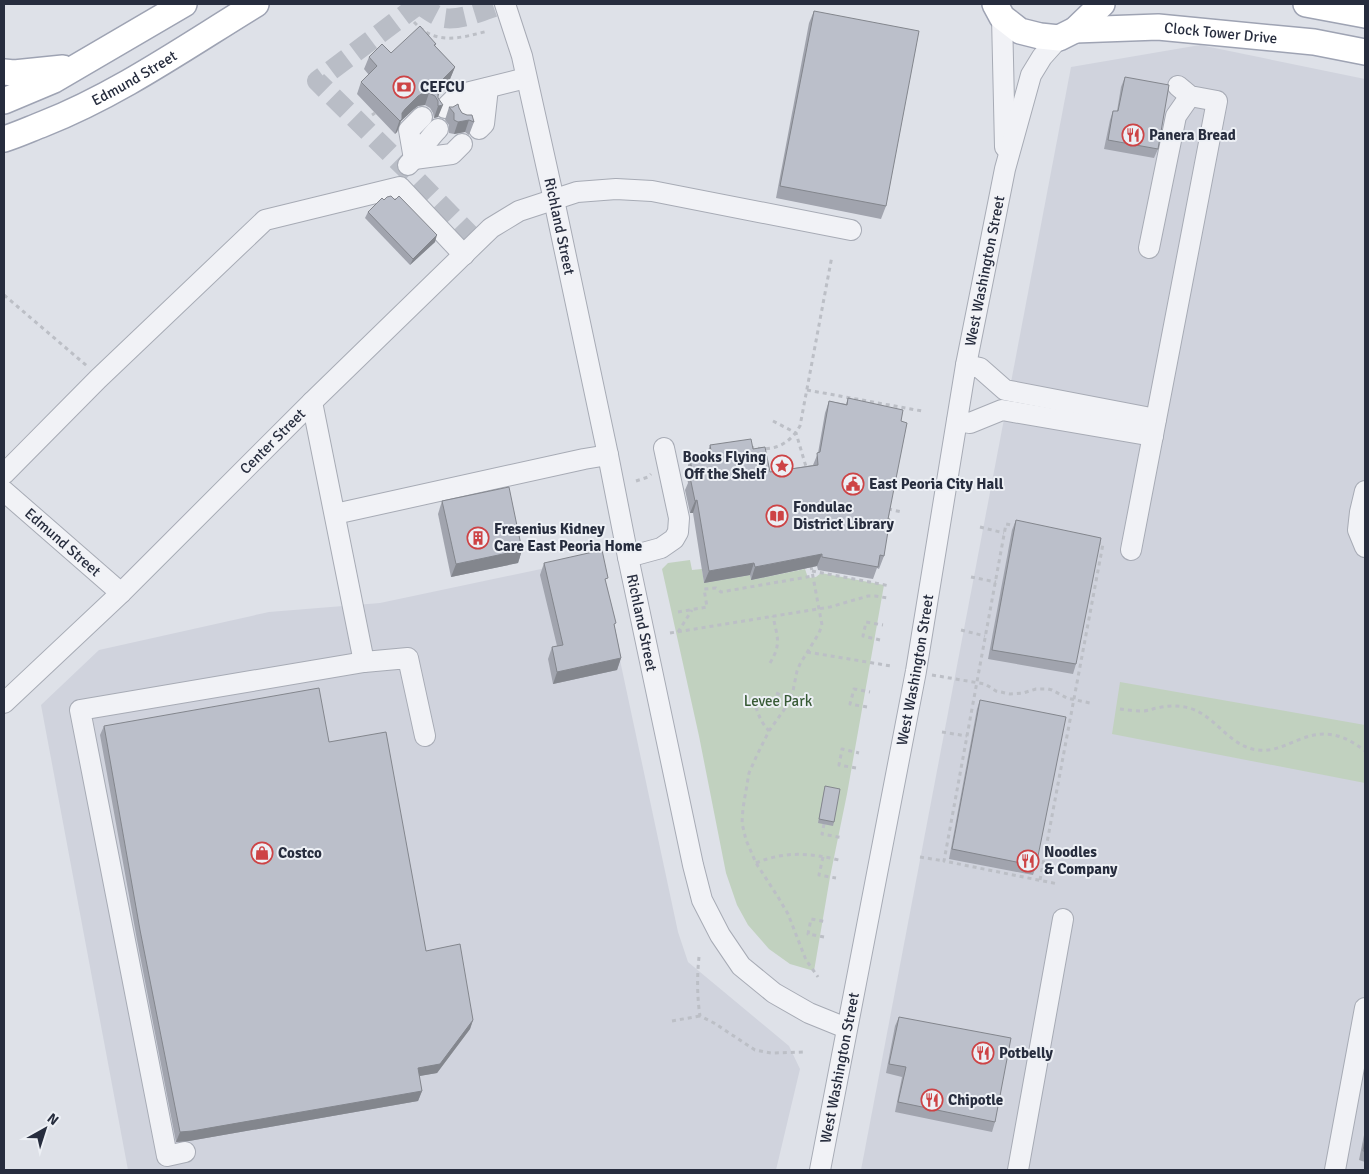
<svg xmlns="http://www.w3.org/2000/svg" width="1369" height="1174" font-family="Signika,sans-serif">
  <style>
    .built { fill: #d0d3dd }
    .green { fill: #c1d1bf }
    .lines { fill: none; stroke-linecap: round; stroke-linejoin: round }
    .minor-tunnel { stroke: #b9bdc6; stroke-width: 20; stroke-dasharray: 20 10; stroke-linecap: butt }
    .minor-casing { stroke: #a7abb5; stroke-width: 22 }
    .major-casing { stroke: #9ea3b3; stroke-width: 28 }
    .path { stroke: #bcbfc6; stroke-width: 3; stroke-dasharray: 4 4; stroke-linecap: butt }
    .minor { stroke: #f1f2f6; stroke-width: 20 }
    .major { stroke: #fff; stroke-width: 25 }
    .wall { fill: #a1a4ae }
    .shaded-wall { fill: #83868d }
    .building { fill: #bbbfca; stroke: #83868d }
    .labels { text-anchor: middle; stroke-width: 4; stroke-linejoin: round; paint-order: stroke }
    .street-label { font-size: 15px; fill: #272d3e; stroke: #edf0f5 }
    .poi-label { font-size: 15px; font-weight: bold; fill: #272d3e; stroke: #edf0f5; text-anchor: start }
    .park-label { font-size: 15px; fill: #375a35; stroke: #edf0f5 }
  </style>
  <rect width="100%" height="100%" fill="#dee1e8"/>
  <g class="built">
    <polygon points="1200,45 1365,79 1365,1170 861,1170 1071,67"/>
    <polygon points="598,557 678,932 688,962 789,1046 800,1069 776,1170 128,1170 41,705 99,650 269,612 380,603"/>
  </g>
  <g class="green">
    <polygon points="690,560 692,570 702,569 704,583 750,575 751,580 805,569 808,578 816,577 821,573 884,585 847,794 830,877 814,971 790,964 769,949 748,925 737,905 726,873 699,736 662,569 668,563"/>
    <polygon points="1120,682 1365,725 1365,783 1112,734"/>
  </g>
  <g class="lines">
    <g class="minor-tunnel">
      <polyline points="419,4 317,81 405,168 477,242"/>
      <path d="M419,4c8,5 16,12 25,14 17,3 43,-9 59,-14"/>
    </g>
    <g class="minor-casing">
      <g id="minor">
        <path id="s1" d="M505,4l17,52 32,144 54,255 20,102 65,308 9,35 18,35 21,31 33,27 35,20 37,15"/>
        <polyline points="1002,17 1005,147"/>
        <polyline points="445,108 458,95 526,78"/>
        <polyline points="465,116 488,88"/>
        <polyline points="479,129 484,124 488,88"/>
        <polyline points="414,159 452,154 462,144"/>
        <polyline points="414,159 409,130 422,117"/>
        <path d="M408,165c11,-11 19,-25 30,-36"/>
        <polyline points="1149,248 1176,116 1190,96"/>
        <polyline points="966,365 980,368 1005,390 1156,419"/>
        <polyline points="312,402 364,662"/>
        <polyline points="957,421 970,423 1002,410 1153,436"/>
        <polyline points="4,474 98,379 265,220 400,187 464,255"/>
        <path id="s2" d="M4,491l117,102"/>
        <polyline points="1365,491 1360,512 1358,530 1365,547"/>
        <polyline points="335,514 584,459 608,455"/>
        <polyline points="1131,550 1217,101 1190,96 1178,86"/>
        <polyline points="628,557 661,548 674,539 678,532 679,518 664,448"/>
        <path id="s3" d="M4,703l117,-110 191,-191 179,-174 28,-17 58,-19 39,-3 36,2 199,39"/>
        <polyline points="185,1152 167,1156 80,710 364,662 408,658 425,736"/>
        <path id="s4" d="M820,1170l96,-499 50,-306 39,-196 26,-94 11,-18 17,-19"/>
        <polyline points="1018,1170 1063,919"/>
        <polyline points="1335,1170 1365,1008"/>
      </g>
    </g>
    <g class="major-casing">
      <g id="major">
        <polyline points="995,4 1002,17 1020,31 1040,36 1059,38 1075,30 1102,4"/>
        <polyline points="1306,4 1365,15"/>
        <path id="s5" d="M1075,30l83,-3 156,15 51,10"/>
        <polyline points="4,72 14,73 63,68"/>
        <polyline points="4,101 54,80 184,4"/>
        <path id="s6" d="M4,139c13,-4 26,-10 39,-15 76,-30 144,-78 213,-120"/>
      </g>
    </g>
    <g class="path">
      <path d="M414,22c22,24 46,16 74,9"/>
      <polyline points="372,115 375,113"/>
      <polyline points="4,295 87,366"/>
      <polyline points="807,390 922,411"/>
      <polyline points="773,421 796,433 807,470"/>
      <path d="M750,447c23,5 38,-1 50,-21l32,-170"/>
      <polyline points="685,458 710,451"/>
      <polyline points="636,481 648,477 651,474"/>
      <polyline points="888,509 902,512"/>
      <polyline points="1018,526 1006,524 944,861 1058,884"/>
      <polyline points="980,527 1004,533"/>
      <polyline points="811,566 822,625 819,633 800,664 797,671 793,691 786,707 769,731 757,755 749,773 743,808 742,823 746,840 756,863 778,897 788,914 806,960 818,977"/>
      <polyline points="812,571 890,586"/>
      <polyline points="971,577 996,582"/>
      <polyline points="678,612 707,607 704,589 716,588 721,592 813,576"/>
      <polyline points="961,630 985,636"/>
      <polyline points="678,632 692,610"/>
      <polyline points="670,633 830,607 868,596 875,596 888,598"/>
      <polyline points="880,640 863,636 866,622 883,625"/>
      <polyline points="807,652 891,666"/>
      <path d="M770,663c12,-20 7,-26 3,-47"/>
      <polyline points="932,675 985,684 996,691 1010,694 1023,693 1036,689 1048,689 1052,690 1067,698 1090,703"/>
      <polyline points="776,693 790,699"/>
      <path d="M756,707c3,10 6,16 13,24"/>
      <polyline points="867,707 850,704 854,689 870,692"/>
      <path d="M1120,709c7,1 15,2 22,2 6,0 10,-2 15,-3 13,-3 25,-3 38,2 23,10 36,37 63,40 16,2 29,-6 43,-11 25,-10 44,-4 64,12"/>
      <polyline points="942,732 967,736"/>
      <polyline points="856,768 839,765 842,749 859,753"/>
      <polyline points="824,824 822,834 843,838"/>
      <polyline points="823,857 819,875 836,878"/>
      <polyline points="920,857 944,861"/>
      <path d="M756,863c29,-12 53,-10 83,-3"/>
      <polyline points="1040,880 1103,544 1097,543"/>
      <polyline points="824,937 808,934 811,919 827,922"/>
      <path d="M699,957c-2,19 -2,40 1,59l14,7 41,27 16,3 32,-1"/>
      <polyline points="672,1021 700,1016"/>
    </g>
    <use href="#minor" class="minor"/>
    <use href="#major" class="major"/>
  </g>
  <g class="wall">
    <polygon points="814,11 886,206 881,219 776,198 809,23"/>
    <polygon points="436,44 435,46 455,67 450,79 441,89 438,96 438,117 434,118 433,113 430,108 425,105 418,106 414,109 401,121 397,132 395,134 357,94 361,82 369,75 364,69 369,57 391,53"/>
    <polygon points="1125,77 1158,149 1154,158 1104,149 1110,120 1113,111 1117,111 1121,87"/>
    <polygon points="449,107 459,108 462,113 474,122 469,135 465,132 454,134 449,133 449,125 445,120"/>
    <polygon points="368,212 435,242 410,265 365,218"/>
    <polygon points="848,398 901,421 884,556 879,569 877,568 873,579 818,570 817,566 751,580 750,575 704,583 693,513 690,513 685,490 688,483 686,472 690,459 706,457 710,445 753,449 770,472 813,465 818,453 825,413 829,401 846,404"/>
    <polygon points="442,501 522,550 518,563 451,577 438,514"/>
    <polygon points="1016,520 1076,664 1073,674 988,659 1012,530"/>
    <polygon points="544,563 606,584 621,658 617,670 553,684 548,659 552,647 557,646 540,575"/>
    <polygon points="980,700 1036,866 1033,875 949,859 977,709"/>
    <polygon points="104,726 329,742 426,951 473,1020 470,1029 437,1073 419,1076 422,1091 418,1101 189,1141 176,1142 137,940 100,735"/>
    <polygon points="825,786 834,822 833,826 818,823"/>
    <polygon points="899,1017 995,1122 992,1132 895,1112 902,1077 886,1073 895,1026"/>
    <polygon points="1365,1130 1365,1162 1359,1160"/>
  </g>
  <g class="shaded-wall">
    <polygon points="455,67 450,79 441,89 437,99 438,92 440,90 433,96 438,84"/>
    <polygon points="423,93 429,93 425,105 418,106 414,109 401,121 397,132 395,134 402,113 405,109 418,96"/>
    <polygon points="443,105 438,117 434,118 438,106"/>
    <polygon points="469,120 465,132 454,134 458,122"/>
    <polygon points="437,235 435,242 410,265 413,259"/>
    <polygon points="697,500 693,513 690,513 695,501"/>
    <polygon points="522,550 518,563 451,577 456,564"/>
    <polygon points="822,554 817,566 751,580 755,567"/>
    <polygon points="754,563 750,575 704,583 709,571"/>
    <polygon points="621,658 617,670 553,684 557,672"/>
    <polygon points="473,1020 470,1029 437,1073 414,1077 418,1068"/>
    <polygon points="422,1091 418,1101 189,1141 176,1142 180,1132"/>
  </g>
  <g class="building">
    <polygon points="814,11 919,31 886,206 780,186"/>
    <polygon points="420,26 436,44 434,45 455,67 438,84 441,87 438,92 438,98 443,105 438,106 438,101 435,96 429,93 423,93 418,96 405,109 402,113 402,119 400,121 361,82 377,66 369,57 382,44 391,53"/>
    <polygon points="1125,77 1169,85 1158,149 1108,140 1113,111 1118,111"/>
    <polygon points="458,104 459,108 462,113 467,115 472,115 474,122 469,120 458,122 454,120 454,113 449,107 453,107"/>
    <polygon points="391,196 395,200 399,196 437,235 413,259 368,212 382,198 384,200 387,197"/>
    <polygon points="848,398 903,410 901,421 907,423 888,519 890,519 884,556 880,555 878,567 822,557 822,554 755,567 754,563 709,571 697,500 695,501 690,477 693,477 690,459 712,456 710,445 751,439 753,449 765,447 770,472 818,465 817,453 820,452 829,401 847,405"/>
    <polygon points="509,487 522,550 456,564 442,501"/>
    <polygon points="1016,520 1101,538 1076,664 992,650"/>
    <polygon points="602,550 608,578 605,579 616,623 614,624 621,658 557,672 552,647 563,645 544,563"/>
    <polygon points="319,688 329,742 386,732 426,951 460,944 473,1020 440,1064 418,1068 422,1091 192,1131 180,1132 140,930 104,726"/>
    <polygon points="980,700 1066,717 1036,866 952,849"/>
    <polygon points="825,786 840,789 834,822 819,819"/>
    <polygon points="899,1017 1011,1038 995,1122 898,1102 906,1067 889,1064"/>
    <polygon points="1365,1139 1365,1151 1363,1151"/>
  </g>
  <defs>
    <g id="bank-ring" transform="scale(1.125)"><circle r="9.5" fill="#edf0f5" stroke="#cd4345" stroke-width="1.5"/><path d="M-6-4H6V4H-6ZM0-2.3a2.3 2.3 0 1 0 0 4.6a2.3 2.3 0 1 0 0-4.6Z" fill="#cd4345"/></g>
    <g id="restaurant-ring" transform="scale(1.125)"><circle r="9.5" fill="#edf0f5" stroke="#cd4345" stroke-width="1.5"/><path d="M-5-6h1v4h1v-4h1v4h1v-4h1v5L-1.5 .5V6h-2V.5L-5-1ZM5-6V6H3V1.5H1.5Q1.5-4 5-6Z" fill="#cd4345"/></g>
    <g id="sight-ring" transform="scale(1.125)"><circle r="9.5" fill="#edf0f5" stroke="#cd4345" stroke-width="1.5"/><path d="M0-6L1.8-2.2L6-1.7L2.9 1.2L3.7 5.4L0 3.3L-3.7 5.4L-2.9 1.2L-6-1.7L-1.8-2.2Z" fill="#cd4345"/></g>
    <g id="civic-ring" transform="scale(1.125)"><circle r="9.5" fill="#edf0f5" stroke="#cd4345" stroke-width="1.5"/><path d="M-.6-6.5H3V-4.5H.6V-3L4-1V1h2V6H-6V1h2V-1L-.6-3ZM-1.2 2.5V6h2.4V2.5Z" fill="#cd4345"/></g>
    <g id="library-ring" transform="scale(1.125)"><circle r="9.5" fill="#edf0f5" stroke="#cd4345" stroke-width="1.5"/><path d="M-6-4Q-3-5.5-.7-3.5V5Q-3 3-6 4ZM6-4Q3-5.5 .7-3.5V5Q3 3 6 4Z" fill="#cd4345"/></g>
    <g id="building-ring" transform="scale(1.125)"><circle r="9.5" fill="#edf0f5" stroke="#cd4345" stroke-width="1.5"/><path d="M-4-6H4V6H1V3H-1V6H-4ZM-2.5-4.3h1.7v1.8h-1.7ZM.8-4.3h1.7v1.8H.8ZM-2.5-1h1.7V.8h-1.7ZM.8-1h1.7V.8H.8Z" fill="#cd4345"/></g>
    <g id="shop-ring" transform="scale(1.125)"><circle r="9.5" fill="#edf0f5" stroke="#cd4345" stroke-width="1.5"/><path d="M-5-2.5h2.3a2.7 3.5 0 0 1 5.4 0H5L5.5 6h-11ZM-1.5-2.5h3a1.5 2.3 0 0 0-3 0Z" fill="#cd4345"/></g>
  </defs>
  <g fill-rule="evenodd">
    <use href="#bank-ring" x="404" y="87"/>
    <use href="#restaurant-ring" x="1133" y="135"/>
    <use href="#sight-ring" x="782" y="466"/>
    <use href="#civic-ring" x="853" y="484"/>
    <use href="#library-ring" x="777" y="516"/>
    <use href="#building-ring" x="478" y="538"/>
    <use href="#shop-ring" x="262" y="853"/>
    <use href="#restaurant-ring" x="1028" y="861"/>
    <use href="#restaurant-ring" x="983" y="1053"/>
    <use href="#restaurant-ring" x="932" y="1100"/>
  </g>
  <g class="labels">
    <g class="street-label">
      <text dy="5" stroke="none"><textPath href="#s5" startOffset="146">Clock Tower Drive</textPath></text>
      <text dy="5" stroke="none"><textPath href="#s6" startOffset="144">Edmund Street</textPath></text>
      <text dy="5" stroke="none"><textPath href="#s1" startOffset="229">Richland Street</textPath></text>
      <text dy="5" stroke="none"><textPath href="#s4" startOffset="914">West Washington Street</textPath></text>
      <text dy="5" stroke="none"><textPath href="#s3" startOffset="375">Center Street</textPath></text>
      <text dy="5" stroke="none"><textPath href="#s2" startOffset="78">Edmund Street</textPath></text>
      <text dy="5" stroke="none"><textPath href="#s1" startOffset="634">Richland Street</textPath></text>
      <text dy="5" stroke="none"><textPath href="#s4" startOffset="509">West Washington Street</textPath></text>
      <text dy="5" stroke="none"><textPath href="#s4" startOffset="104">West Washington Street</textPath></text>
    </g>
    <g class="poi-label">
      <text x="420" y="92">CEFCU</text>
      <text x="1149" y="140">Panera Bread</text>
      <text x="766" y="462" text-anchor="end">Books Flying<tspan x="766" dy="17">Off the Shelf</tspan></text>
      <text x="869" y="489">East Peoria City Hall</text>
      <text x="793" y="512">Fondulac<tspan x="793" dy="17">District Library</tspan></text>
      <text x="494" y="534">Fresenius Kidney<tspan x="494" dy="17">Care East Peoria Home</tspan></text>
      <text x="1044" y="857">Noodles<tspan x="1044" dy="17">&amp; Company</tspan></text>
      <text x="278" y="858">Costco</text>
      <text x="999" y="1058">Potbelly</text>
      <text x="948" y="1105">Chipotle</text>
    </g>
    <g class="park-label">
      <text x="778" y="706">Levee Park</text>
    </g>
  </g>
  <rect width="1369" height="1174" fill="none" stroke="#272d3e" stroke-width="10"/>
  <g transform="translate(45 1129) rotate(39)" stroke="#edf0f5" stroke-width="4" paint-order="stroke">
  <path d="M0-4L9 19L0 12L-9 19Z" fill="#272d3e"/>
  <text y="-8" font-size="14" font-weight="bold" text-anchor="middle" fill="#272d3e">N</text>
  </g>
</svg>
